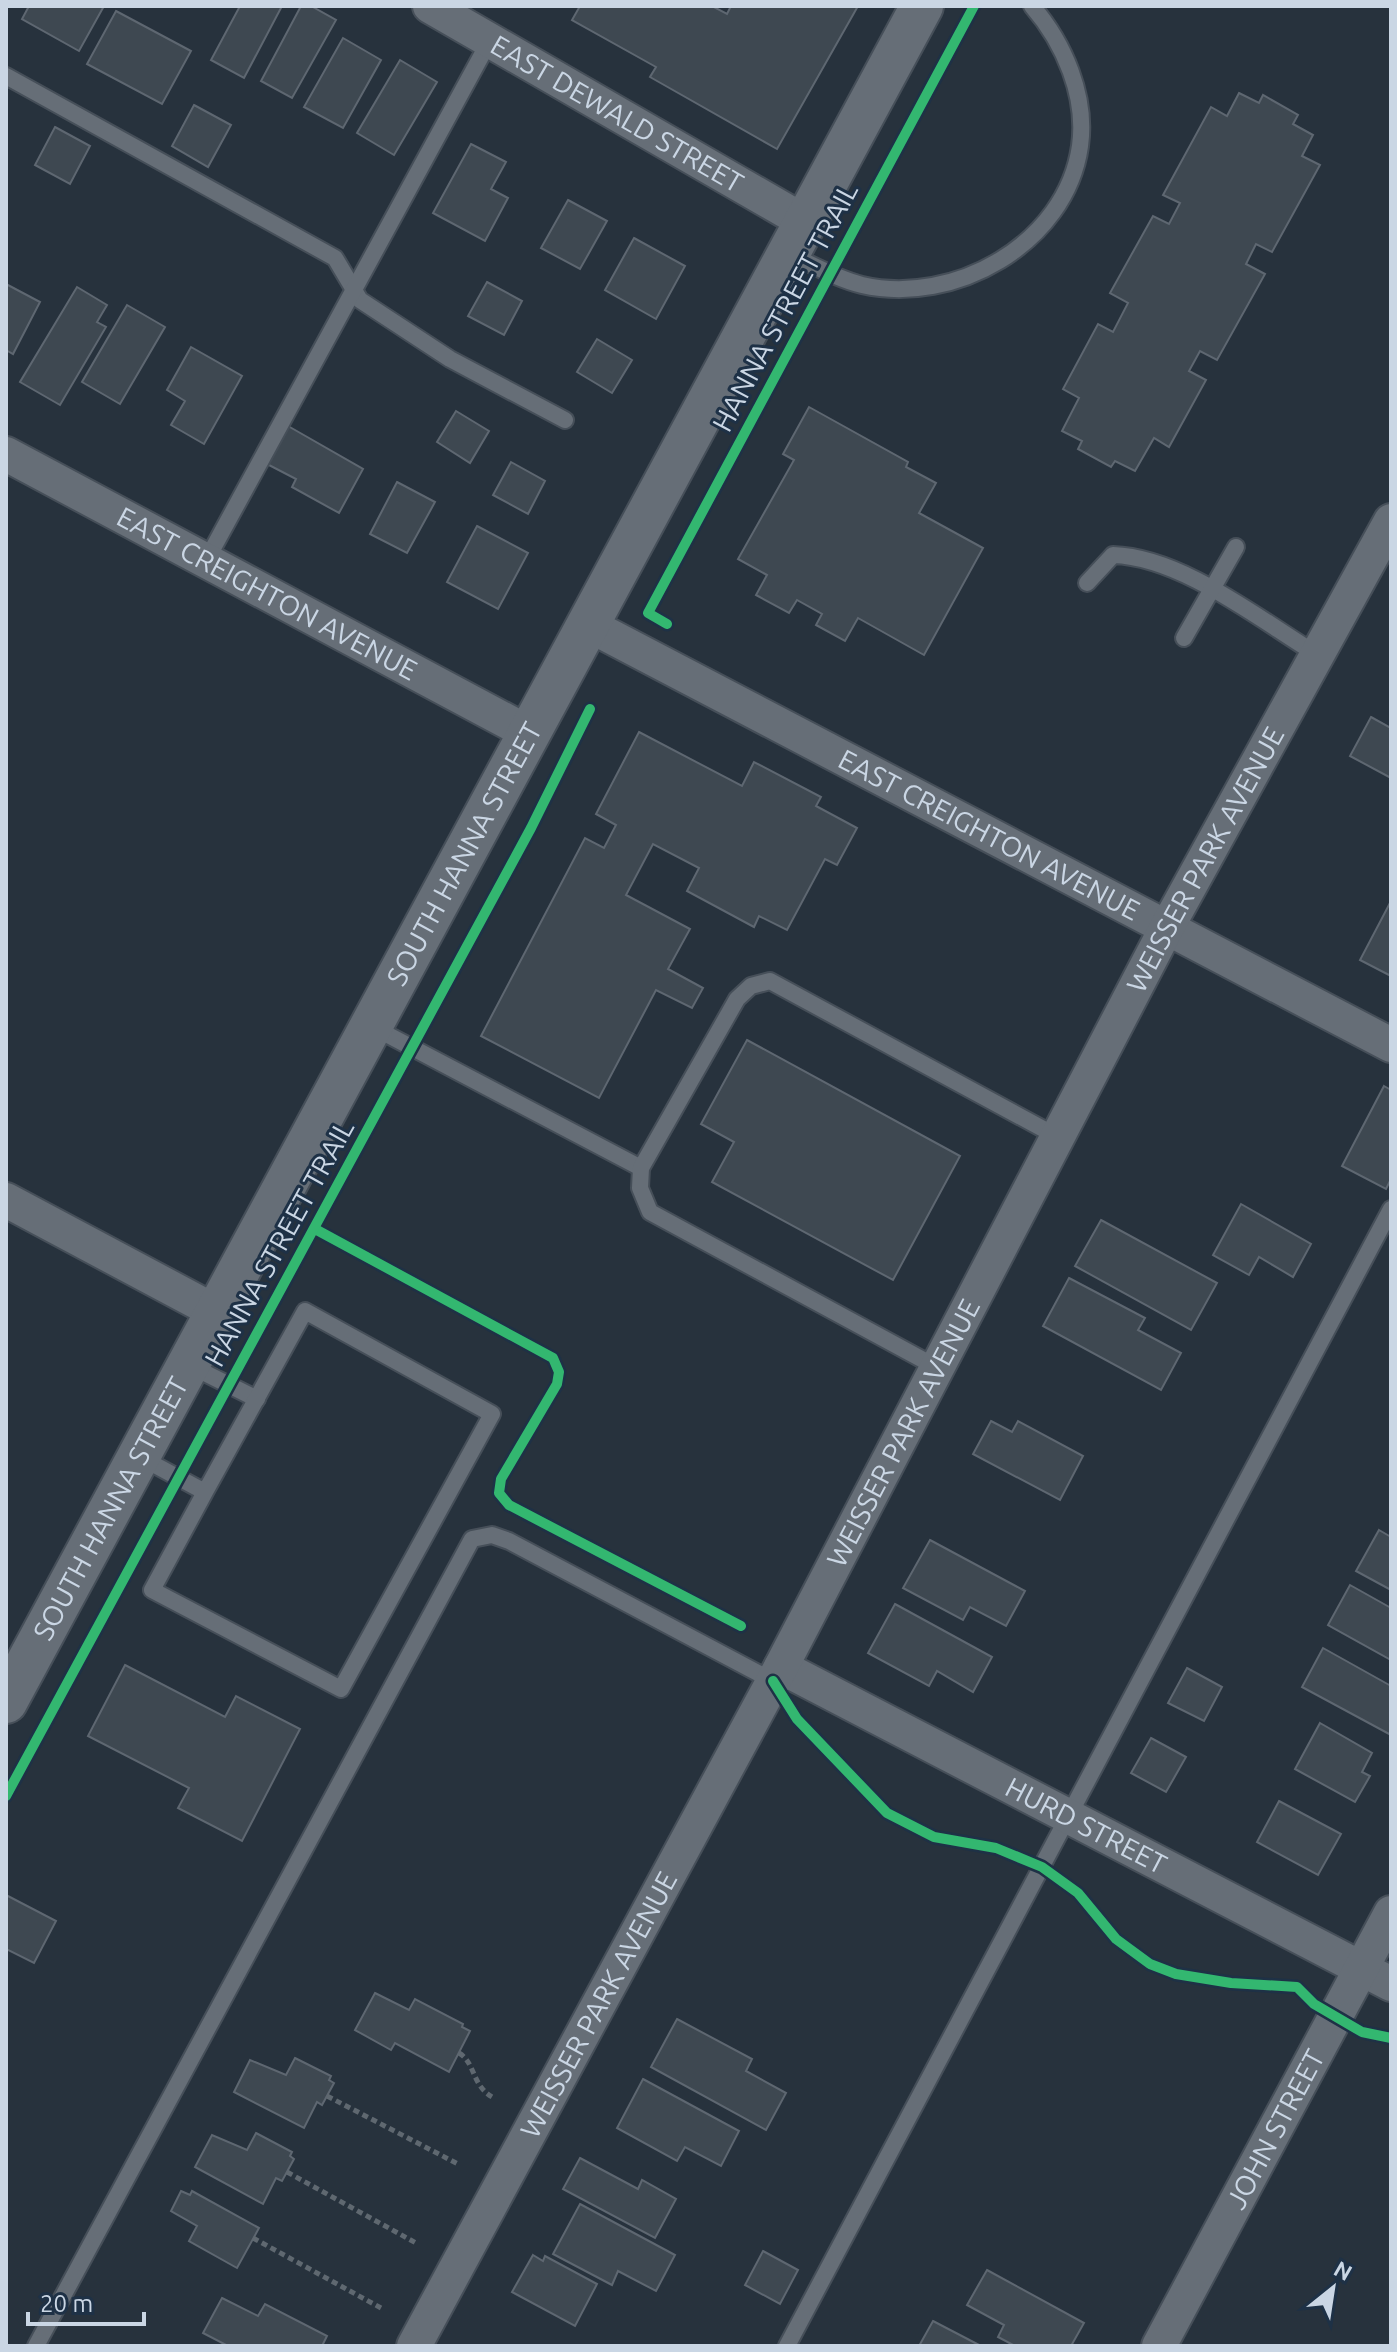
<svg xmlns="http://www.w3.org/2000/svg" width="1397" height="2352" font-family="Ubuntu,sans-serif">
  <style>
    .building { fill: #3e4851; stroke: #5e6771; stroke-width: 2 }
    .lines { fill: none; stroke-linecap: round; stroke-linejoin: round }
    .service-casing { stroke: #464f59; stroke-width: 20 }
    .minor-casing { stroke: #464f59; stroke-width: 38 }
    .tertiary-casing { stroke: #464f59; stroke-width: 46 }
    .path { stroke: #5f6870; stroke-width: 5; stroke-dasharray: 6 4; stroke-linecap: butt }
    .service { stroke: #666e77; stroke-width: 16 }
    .minor { stroke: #666e77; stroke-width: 34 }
    .tertiary { stroke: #666e77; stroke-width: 42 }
    .cycleway-casing { stroke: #1e3146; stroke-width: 15 }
    .cycleway { stroke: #33b770; stroke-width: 10 }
    .labels { text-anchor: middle; stroke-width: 6; stroke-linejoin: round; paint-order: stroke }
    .street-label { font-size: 28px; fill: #cad6e4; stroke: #1e3146 }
  </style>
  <rect width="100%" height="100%" fill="#27323d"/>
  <g class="building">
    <polygon points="29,6 104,6 79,51 22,19"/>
    <polygon points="240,6 282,6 244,78 211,60"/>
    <polygon points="301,6 311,6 336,20 292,98 261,81"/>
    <polygon points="580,6 712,6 727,14 731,6 858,6 777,149 650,77 656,67 572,20"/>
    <polygon points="116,11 191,51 162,104 87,64"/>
    <polygon points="343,38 381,60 343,128 304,107"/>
    <polygon points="400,60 437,82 394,155 357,133"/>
    <polygon points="1239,93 1259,103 1263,95 1298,115 1293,124 1313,135 1302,156 1320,165 1272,252 1256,244 1246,264 1265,274 1217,360 1200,351 1189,371 1206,380 1169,447 1154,438 1135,471 1115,461 1111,467 1078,449 1082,441 1062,431 1079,398 1063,389 1098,324 1113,332 1128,303 1110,293 1153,216 1169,224 1180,203 1163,195 1211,107 1227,116"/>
    <polygon points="194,105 231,125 208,167 172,146"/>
    <polygon points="55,127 90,146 70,184 35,165"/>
    <polygon points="471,144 506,162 491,189 508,198 485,241 433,213"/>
    <polygon points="568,200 607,221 580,269 541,248"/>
    <polygon points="634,238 685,266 656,319 605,290"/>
    <polygon points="487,282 522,301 504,335 468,316"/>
    <polygon points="6,284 40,302 13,354 6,350"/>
    <polygon points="77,287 107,305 97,322 106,327 60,405 20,382"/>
    <polygon points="127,305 165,327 120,404 82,382"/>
    <polygon points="597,339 632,360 612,393 577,372"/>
    <polygon points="191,347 242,376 204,444 171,425 185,401 167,390"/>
    <polygon points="809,407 908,462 906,467 936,483 919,513 983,548 924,655 858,618 845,641 816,625 822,614 797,600 789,613 756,595 767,575 738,559 794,460 783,454"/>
    <polygon points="456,411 489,431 470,463 437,442"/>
    <polygon points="288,426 363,469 339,513 292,487 296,479 267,464"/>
    <polygon points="511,462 545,481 528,514 493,495"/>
    <polygon points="397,482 435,502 407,553 370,534"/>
    <polygon points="477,526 528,553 498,609 447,582"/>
    <polygon points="1371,717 1391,728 1391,778 1350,756"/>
    <polygon points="639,732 742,786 754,762 821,797 816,806 857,828 837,865 825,859 787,930 759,916 754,927 687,891 699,868 653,844 626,895 690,929 668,969 703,988 692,1008 656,990 599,1098 481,1036 585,838 604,848 616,825 596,814"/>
    <polygon points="1391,901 1391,976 1360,960"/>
    <polygon points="747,1040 960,1156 893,1280 712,1182 734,1142 701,1124"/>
    <polygon points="1384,1086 1391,1090 1391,1179 1386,1189 1342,1166"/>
    <polygon points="1241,1204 1311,1244 1293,1277 1259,1257 1249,1275 1213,1255"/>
    <polygon points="1101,1220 1217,1283 1191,1330 1075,1266"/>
    <polygon points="1069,1278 1145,1318 1138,1330 1181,1353 1161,1390 1043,1326"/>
    <polygon points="991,1421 1012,1432 1018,1421 1083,1456 1060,1500 973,1454"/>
    <polygon points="1379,1530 1391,1537 1391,1590 1356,1571"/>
    <polygon points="930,1540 1025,1591 1006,1626 970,1607 963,1620 903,1588"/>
    <polygon points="1350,1585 1391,1608 1391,1660 1328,1625"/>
    <polygon points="895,1604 992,1657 973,1692 937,1671 929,1686 868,1653"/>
    <polygon points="1323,1648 1391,1686 1391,1735 1302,1687"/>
    <polygon points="125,1665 225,1717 236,1696 300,1729 242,1841 178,1808 189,1788 88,1736"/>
    <polygon points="1187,1668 1222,1687 1204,1721 1168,1703"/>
    <polygon points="1320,1723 1372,1753 1362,1772 1370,1776 1355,1802 1295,1769"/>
    <polygon points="1151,1738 1186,1757 1166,1792 1131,1773"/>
    <polygon points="1279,1801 1341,1834 1318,1875 1257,1842"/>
    <polygon points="6,1895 56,1921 34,1963 6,1949"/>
    <polygon points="375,1993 409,2010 415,1999 463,2024 462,2027 470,2031 449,2072 395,2043 391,2050 355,2030"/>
    <polygon points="677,2019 752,2059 746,2071 786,2093 766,2130 651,2067"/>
    <polygon points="295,2058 331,2076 329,2080 334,2083 322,2105 317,2102 304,2128 234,2092 250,2060 286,2075"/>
    <polygon points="643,2079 739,2131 721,2166 685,2147 677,2161 617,2128"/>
    <polygon points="256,2133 292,2152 290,2156 294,2159 282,2181 276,2178 263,2204 195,2167 212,2135 247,2150"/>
    <polygon points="580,2158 638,2189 642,2180 676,2199 655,2238 563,2189"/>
    <polygon points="181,2191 190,2195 192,2191 259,2228 237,2268 189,2241 197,2226 171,2211"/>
    <polygon points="580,2204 675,2255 656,2291 618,2271 612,2285 553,2254"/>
    <polygon points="763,2251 798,2270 780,2304 745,2285"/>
    <polygon points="533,2255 543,2261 545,2256 597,2284 575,2326 512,2292"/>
    <polygon points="987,2270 1084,2323 1071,2346 1015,2346 998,2337 1004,2325 967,2305"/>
    <polygon points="222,2298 258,2316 265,2304 327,2336 322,2346 228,2346 203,2333"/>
    <polygon points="933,2321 981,2346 919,2346"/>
  </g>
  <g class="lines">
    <g class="service-casing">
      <g id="service">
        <polyline points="6,76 335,258 360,300 450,359 565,420"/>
        <path d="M789,254c24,11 48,25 73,31 92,21 204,-41 218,-139 7,-50 -16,-103 -48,-140"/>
        <polyline points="206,561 490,40"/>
        <path d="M1087,583l26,-28c69,2 147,65 205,100"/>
        <polyline points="1184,638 1236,547"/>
        <polyline points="371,1026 641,1168"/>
        <polyline points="189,1365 257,1399"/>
        <polyline points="938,1368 650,1212 640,1188 641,1168 737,999 751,986 770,981 1058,1137"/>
        <polyline points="140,1457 205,1492 305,1311 492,1414 341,1689 152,1590 205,1492"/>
        <polyline points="36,2346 472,1539 492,1535 509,1541 773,1681"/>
        <polyline points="787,2346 1391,1209"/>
      </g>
    </g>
    <g class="minor-casing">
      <g id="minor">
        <path id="s1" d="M430,6l375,216"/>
        <path id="s2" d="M6,454l521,278"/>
        <path id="s3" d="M587,624l804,421"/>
        <polyline points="6,1200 216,1312"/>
        <path id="s4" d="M781,1667l610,317"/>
        <path id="s5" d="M414,2346l367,-679 385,-738 225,-408"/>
        <path id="s6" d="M1159,2346l232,-433"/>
      </g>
    </g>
    <g class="tertiary-casing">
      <g id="tertiary">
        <path id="s7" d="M6,1702l916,-1696"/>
      </g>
    </g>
    <g class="path">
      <path d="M459,2053c17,10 12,33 35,45"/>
      <polyline points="327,2096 458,2164"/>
      <polyline points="287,2172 416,2243"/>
      <polyline points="253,2238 381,2308"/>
    </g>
    <use href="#service" class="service"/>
    <use href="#minor" class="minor"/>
    <use href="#tertiary" class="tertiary"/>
    <g class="cycleway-casing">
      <g id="cycleway">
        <polyline points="667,624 648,613 974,6"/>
        <polyline points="315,1229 553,1358 559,1372 557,1384 501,1479 499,1493 509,1505 741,1626"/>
        <polyline points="773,1681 797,1719 887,1813 934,1837 996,1848 1042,1867 1078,1893 1116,1939 1150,1964 1176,1974 1231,1983 1297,1987 1314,2004 1362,2032 1391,2038"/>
        <polyline points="6,1796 531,828 590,709"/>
      </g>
    </g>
    <use href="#cycleway" class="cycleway"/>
  </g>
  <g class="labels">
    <g class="street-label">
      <text dy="10" stroke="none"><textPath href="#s1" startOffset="216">EAST DEWALD STREET</textPath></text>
      <text transform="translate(785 307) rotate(-62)" y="10">HANNA STREET TRAIL</text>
      <text dy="10" stroke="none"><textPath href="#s2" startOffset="296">EAST CREIGHTON AVENUE</textPath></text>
      <text dy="10" stroke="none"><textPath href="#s3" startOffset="454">EAST CREIGHTON AVENUE</textPath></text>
      <text dy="10" stroke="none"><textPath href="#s7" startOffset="964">SOUTH HANNA STREET</textPath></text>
      <text dy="10" stroke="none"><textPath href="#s5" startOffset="1684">WEISSER PARK AVENUE</textPath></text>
      <text transform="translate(279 1243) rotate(-61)" y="10">HANNA STREET TRAIL</text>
      <text dy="10" stroke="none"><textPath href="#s5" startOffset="1036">WEISSER PARK AVENUE</textPath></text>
      <text dy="10" stroke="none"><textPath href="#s7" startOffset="220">SOUTH HANNA STREET</textPath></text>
      <text dy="10" stroke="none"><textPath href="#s4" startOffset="344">HURD STREET</textPath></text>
      <text dy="10" stroke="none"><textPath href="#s5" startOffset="388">WEISSER PARK AVENUE</textPath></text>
      <text dy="10" stroke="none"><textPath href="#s6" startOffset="246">JOHN STREET</textPath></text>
    </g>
  </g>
  <rect width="1397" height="2352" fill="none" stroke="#cad6e4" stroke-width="16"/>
  <g transform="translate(1333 2288) rotate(30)" stroke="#1e3146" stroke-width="6" paint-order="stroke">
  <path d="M0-6L14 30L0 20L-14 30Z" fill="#cad6e4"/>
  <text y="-12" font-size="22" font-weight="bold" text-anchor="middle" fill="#cad6e4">N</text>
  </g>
  <path d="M28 2312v12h116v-12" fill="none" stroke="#cad6e4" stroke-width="4"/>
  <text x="40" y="2312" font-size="24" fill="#cad6e4" stroke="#1e3146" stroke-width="6" paint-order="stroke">20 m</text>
</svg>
